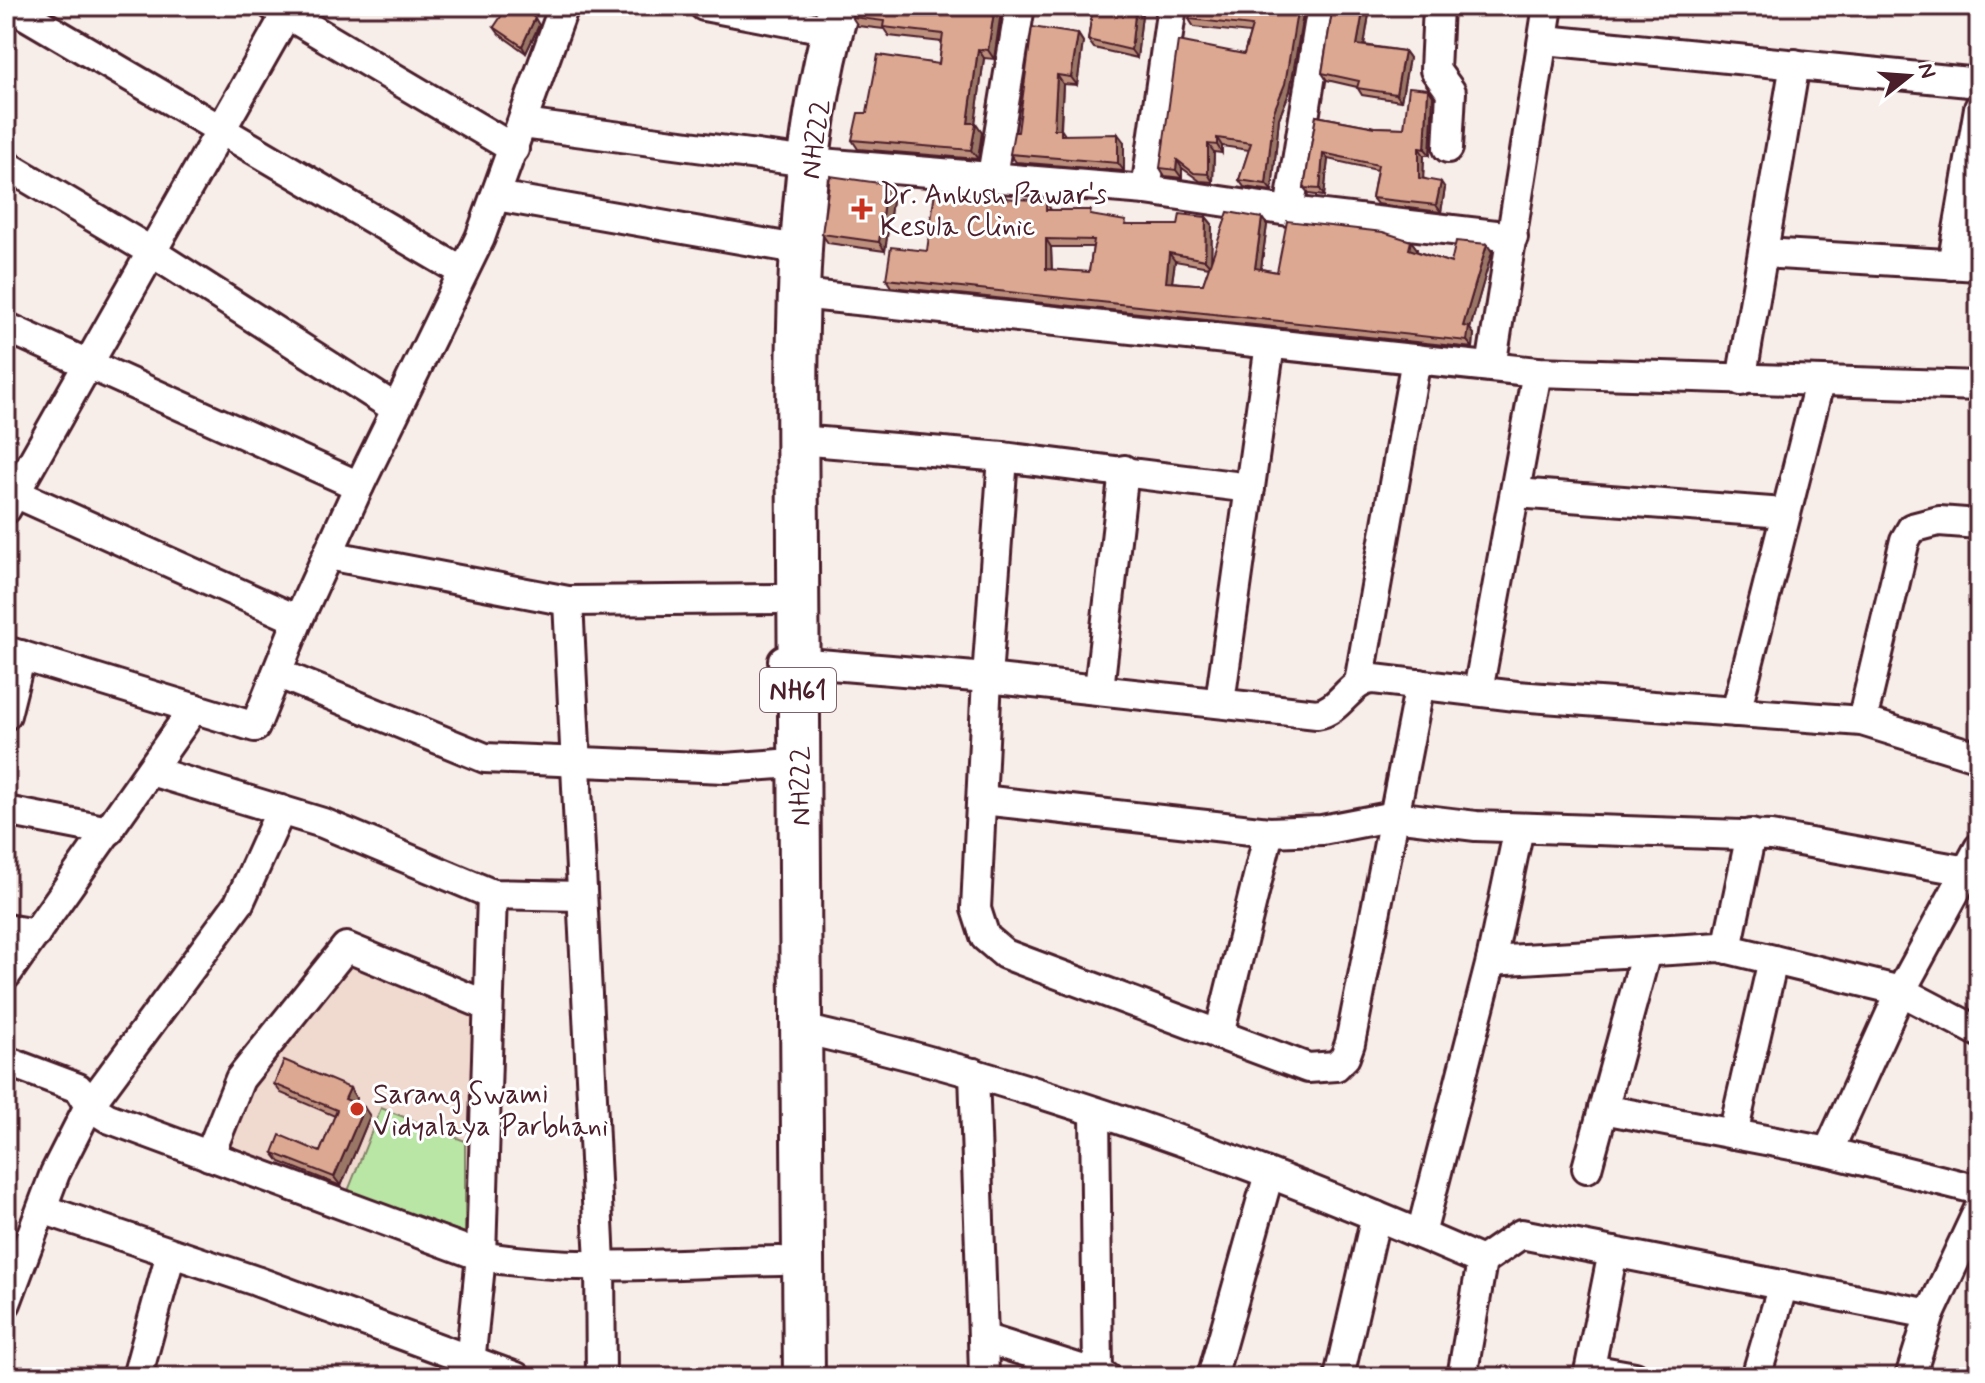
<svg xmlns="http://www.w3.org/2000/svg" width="1985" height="1383" font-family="Mynerve,sans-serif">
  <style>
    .built { fill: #f0d9cf }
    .green { fill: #b9e6a4; stroke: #828268; stroke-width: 2 }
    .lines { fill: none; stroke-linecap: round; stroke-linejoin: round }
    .minor-casing { stroke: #4a1f2b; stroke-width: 34 }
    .highway-casing { stroke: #4a1f2b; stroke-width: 46 }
    .minor { stroke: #fff; stroke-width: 28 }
    .highway { stroke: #fff; stroke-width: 40 }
    .wall { fill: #bd907d; stroke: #4a1f2b; stroke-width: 2; fill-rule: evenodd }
    .shaded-wall { fill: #9a7666; stroke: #4a1f2b; stroke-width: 2 }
    .building { fill: #dca891; stroke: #4a1f2b; stroke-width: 2; fill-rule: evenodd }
    .poi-dot { fill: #c8321e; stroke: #fff; stroke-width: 3 }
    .labels { text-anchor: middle; stroke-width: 6; stroke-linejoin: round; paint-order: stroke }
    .shield { fill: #fff; stroke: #80626b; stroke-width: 2 }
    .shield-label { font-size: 26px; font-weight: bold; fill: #4a1f2b }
    .street-label { font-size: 28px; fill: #4a1f2b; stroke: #fff }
    .poi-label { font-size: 28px; fill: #4a1f2b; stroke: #fff; text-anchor: start }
  </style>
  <rect width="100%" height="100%" fill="#f8eee9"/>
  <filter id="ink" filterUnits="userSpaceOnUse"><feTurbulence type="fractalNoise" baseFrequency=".0125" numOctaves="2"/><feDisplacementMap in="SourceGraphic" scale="16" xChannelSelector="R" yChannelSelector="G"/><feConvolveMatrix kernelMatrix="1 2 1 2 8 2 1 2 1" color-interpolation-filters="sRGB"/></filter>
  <g filter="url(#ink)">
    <polygon class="built" points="348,961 475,1011 471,1243 221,1151 261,1067"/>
    <polygon class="green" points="381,1108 465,1141 465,1233 348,1191"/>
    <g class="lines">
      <g class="minor-casing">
        <g id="minor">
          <polyline points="10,6 463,272"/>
          <polyline points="273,6 514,149"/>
          <polyline points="704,6 810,26"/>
          <polyline points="1438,6 1435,70 1451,92 1448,148"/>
          <polyline points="1545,40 1979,83"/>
          <polyline points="523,124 809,162 1146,190 1289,211 1513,237"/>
          <polyline points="6,165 142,246 395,408"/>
          <polyline points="992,176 1020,6"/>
          <polyline points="1146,190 1172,6"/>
          <polyline points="496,196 780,246"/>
          <polyline points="1289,211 1322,6"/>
          <polyline points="1763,253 1979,266"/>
          <polyline points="1952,265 1979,108"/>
          <polyline points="800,294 1537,372 1979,386"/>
          <polyline points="6,327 359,486"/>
          <polyline points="1491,367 1548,6"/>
          <polyline points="1741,381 1795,64"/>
          <polyline points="798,440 1003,457 1250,488"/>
          <polyline points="1003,457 987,678 976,909 985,937 1005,954 1308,1068 1336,1066 1345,1057 1350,1043 1420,684"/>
          <polyline points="6,489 298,620"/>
          <polyline points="1516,493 1784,513"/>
          <polyline points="6,509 291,6"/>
          <polyline points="328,555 568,601 778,599"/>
          <polyline points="568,601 600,1263 601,1377"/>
          <polyline points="6,651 255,727 298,620 359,486 480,238 564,6"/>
          <path d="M783,661l204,17 330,36c24,-3 33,-35 57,-35l142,17 346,25 117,36"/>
          <polyline points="277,673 485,758 725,768 779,764"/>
          <polyline points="1359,683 1416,359"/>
          <polyline points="1099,689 1124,470"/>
          <polyline points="1478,691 1537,372"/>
          <polyline points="1220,702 1270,344"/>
          <polyline points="1736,712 1819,383"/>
          <polyline points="6,715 21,655"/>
          <polyline points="1862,721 1905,540 1912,528 1939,521 1979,524"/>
          <polyline points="151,771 323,823 492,894 581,896"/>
          <polyline points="982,800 1269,832 1322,830 1394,816 1476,826 1771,836 1967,871"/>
          <polyline points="6,811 109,831"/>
          <polyline points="6,929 36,934"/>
          <polyline points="1727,949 1751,834"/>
          <polyline points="1491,961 1519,828"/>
          <polyline points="6,975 194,708"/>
          <path d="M802,1029c234,53 461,136 680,232l39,-27 409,80"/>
          <polyline points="1219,1035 1269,832"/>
          <path d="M6,1061l72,27 11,18 19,12 373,138c97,17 201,6 299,5"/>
          <polyline points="974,1073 983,1338 1106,1377"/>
          <polyline points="1603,1109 1828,1152 1979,1190"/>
          <polyline points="1095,1112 1098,1374"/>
          <polyline points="1733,1134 1773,960"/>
          <polyline points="1828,1152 1901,991 1979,848"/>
          <polyline points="209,1156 240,1079 346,947 488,1006"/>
          <polyline points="1587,1168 1646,952"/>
          <polyline points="42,1209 256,1281 516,1377"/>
          <polyline points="1421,1234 1491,961 1720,947 1901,991 1979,1032"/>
          <polyline points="6,1303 55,1173 89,1106 239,903 281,810"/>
          <polyline points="983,1338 984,1377"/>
          <polyline points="470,1363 481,1256 492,894"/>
          <polyline points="1590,1369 1635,1377"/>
          <polyline points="137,1377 171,1253"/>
          <polyline points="1212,1377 1269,1174"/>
          <polyline points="1339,1377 1376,1216"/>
          <polyline points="1462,1377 1482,1261"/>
          <polyline points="1588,1377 1613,1252"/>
          <polyline points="1756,1377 1783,1285"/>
          <polyline points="1910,1377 1930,1314 1979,1209"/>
        </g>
      </g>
      <g class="highway-casing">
        <path id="highway" d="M804,1377c-1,-272 -6,-543 -6,-815 0,-182 -10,-380 41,-556"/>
      </g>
      <use href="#minor" class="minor"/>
      <use href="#highway" class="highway"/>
    </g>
    <g class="wall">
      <polygon points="853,6 997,6 1001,12 994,59 984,58 975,123 982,132 978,159 858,149 852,140 867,113 939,64 942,42 889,36 884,29 858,26 852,17"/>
      <polygon points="1093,6 1143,6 1137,58 1094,48 1088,40"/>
      <polygon points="1193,6 1302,6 1304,9 1290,91 1279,118 1272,191 1244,187 1239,180 1249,150 1222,146 1222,153 1214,152 1213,182 1200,181 1182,168 1182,178 1165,176 1160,168 1244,54 1250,33 1194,27 1189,19"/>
      <polygon points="1333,6 1418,6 1416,15 1370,8 1364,45 1404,51 1409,58 1401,101 1362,95 1357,87 1327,80 1322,73"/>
      <polygon points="539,25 526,53 499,34 494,27"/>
      <polygon points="1078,34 1083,42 1077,85 1063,84 1061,129 1065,135 1124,142 1124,171 1016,162 1010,154"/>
      <polygon points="1428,89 1433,96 1430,155 1424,155 1423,178 1445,188 1441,212 1377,204 1372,198 1377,170 1328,159 1324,196 1309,194 1304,188 1316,116 1375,127 1404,128"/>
      <polygon points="886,184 893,194 885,251 828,243 822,234"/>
      <path d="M1004,194l3,5 39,2 5,9 44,6 33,9h50l28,-8 6,7 -1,38 51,-44 5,7 -6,44 16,3 134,-31 6,8 -1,2 35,12 41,-11 -22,77 4,5 -1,14 -582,-61 -5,-8 41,-28 51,-53zM1051,247h42l-4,25 -37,-2zM1175,261l34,6 -6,17h-8l-23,-2z"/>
      <polygon points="274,1084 356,1098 354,1103 370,1116 341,1186 280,1162 273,1153 320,1152 335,1116 281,1093"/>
    </g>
    <g class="shaded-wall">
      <polygon points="995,6 997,6 1001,12 994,59 988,50"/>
      <polygon points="1136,6 1143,6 1137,58 1131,50"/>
      <polygon points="1298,6 1302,6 1304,9 1290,91 1279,118 1272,191 1266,184 1274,111"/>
      <polygon points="1364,6 1368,6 1370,8 1363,52 1357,45"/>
      <polygon points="1412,6 1418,6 1416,15 1411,8"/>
      <polygon points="535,18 539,25 526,53 522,46"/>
      <polygon points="1078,34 1083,42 1077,85 1071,77"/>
      <polygon points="978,49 984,58 974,131 968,123"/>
      <polygon points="1404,51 1409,58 1401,101 1396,94"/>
      <polygon points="1057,75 1063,84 1060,138 1054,129"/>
      <polygon points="1428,89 1433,96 1430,155 1425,149"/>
      <polygon points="976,123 982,132 978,159 971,150"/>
      <polygon points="1118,134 1124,142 1124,171 1118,163"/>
      <polygon points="1217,138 1222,146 1222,153 1217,145"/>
      <polygon points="1208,144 1214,152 1213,182 1208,174"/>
      <polygon points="1419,148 1424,155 1423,184 1419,178"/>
      <polygon points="1323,153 1328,159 1324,196 1320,189"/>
      <polygon points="1177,160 1182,168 1182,178 1176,170"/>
      <polygon points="1441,182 1445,188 1441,212 1436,205"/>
      <polygon points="886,184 893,194 885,251 879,242"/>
      <polygon points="1206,217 1212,224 1211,267 1205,260"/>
      <polygon points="1262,218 1267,225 1260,275 1255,268"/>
      <polygon points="1046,239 1051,247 1052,277 1046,269"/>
      <polygon points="1411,241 1417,249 1415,256 1409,249"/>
      <polygon points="1487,244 1492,252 1470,329 1474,334 1473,348 1467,341 1463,326"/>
      <polygon points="1169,253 1175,261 1171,289 1166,282"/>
      <polygon points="350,1088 356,1098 352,1109 345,1099"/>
      <polygon points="364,1107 370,1116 341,1186 334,1177"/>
    </g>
    <g class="building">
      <polygon points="508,6 517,6 535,18 522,46 494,27"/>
      <polygon points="853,6 995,6 988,50 978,49 968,123 976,123 971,150 852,140 858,113 867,113 878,55 939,64 943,34 883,27 884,21 852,17"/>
      <polygon points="1093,6 1136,6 1131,50 1088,40"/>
      <polygon points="1193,6 1298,6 1285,84 1274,111 1266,184 1239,180 1251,143 1217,138 1217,145 1208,144 1208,174 1194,173 1177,160 1176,170 1160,168 1178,41 1244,54 1252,26 1189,19"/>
      <polygon points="1333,6 1364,6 1357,45 1404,51 1396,94 1357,88 1359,81 1322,73"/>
      <polygon points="1032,27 1078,34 1071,77 1057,75 1054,129 1061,129 1061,135 1118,134 1118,163 1010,154 1014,132 1018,132"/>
      <polygon points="1409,87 1428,89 1425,149 1419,148 1419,178 1441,182 1436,205 1372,198 1378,165 1323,153 1320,189 1304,188 1316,116 1375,127 1404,128"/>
      <polygon points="830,176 886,184 879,242 822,234"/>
      <path d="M935,191l43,7v-6l26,2 -1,4 43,3v9h45l-1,5 36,6 -1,4h53l2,-11 26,3 -1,43 -36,-7 -3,29 29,2h8l25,-72 34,6 -7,50 22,4 10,-51 96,11 28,9 -2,8 42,14 5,-22 31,3 -24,82 6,1 -2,14 -581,-62 5,-32 36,4zM1046,239l48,1 -5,32 -43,-3z"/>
      <polygon points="284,1060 350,1088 345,1099 364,1107 334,1177 273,1153 280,1135 320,1152 337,1110 274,1084"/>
    </g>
  </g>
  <g class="poi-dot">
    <path d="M858 197h8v8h8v8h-8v8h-8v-8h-8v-8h8z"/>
    <circle cx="357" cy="1109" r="8"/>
  </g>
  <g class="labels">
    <rect class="shield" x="760" y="668" width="76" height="44" rx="6"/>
    <g class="shield-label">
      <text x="798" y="699">NH61</text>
    </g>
    <g class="street-label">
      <text transform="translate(814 139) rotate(-83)" y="10">NH222</text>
      <text transform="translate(799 786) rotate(-91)" y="10">NH222</text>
    </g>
    <g class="poi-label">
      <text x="880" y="203">Dr. Ankush Pawar's<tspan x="880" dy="32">Kesula Clinic</tspan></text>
      <text x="373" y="1103">Sarang Swami<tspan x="373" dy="32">Vidyalaya Parbhani</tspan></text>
    </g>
  </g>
  <rect width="1985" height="1383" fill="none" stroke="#fff" stroke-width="32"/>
  <rect x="16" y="16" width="1953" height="1351" fill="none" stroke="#4a1f2b" stroke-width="3" filter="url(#ink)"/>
  <g transform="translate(1909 76) rotate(73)" stroke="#ffffff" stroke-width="6" paint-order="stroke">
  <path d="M0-6L14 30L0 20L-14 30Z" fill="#4a1f2b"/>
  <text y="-12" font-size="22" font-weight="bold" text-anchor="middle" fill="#4a1f2b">N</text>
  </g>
</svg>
